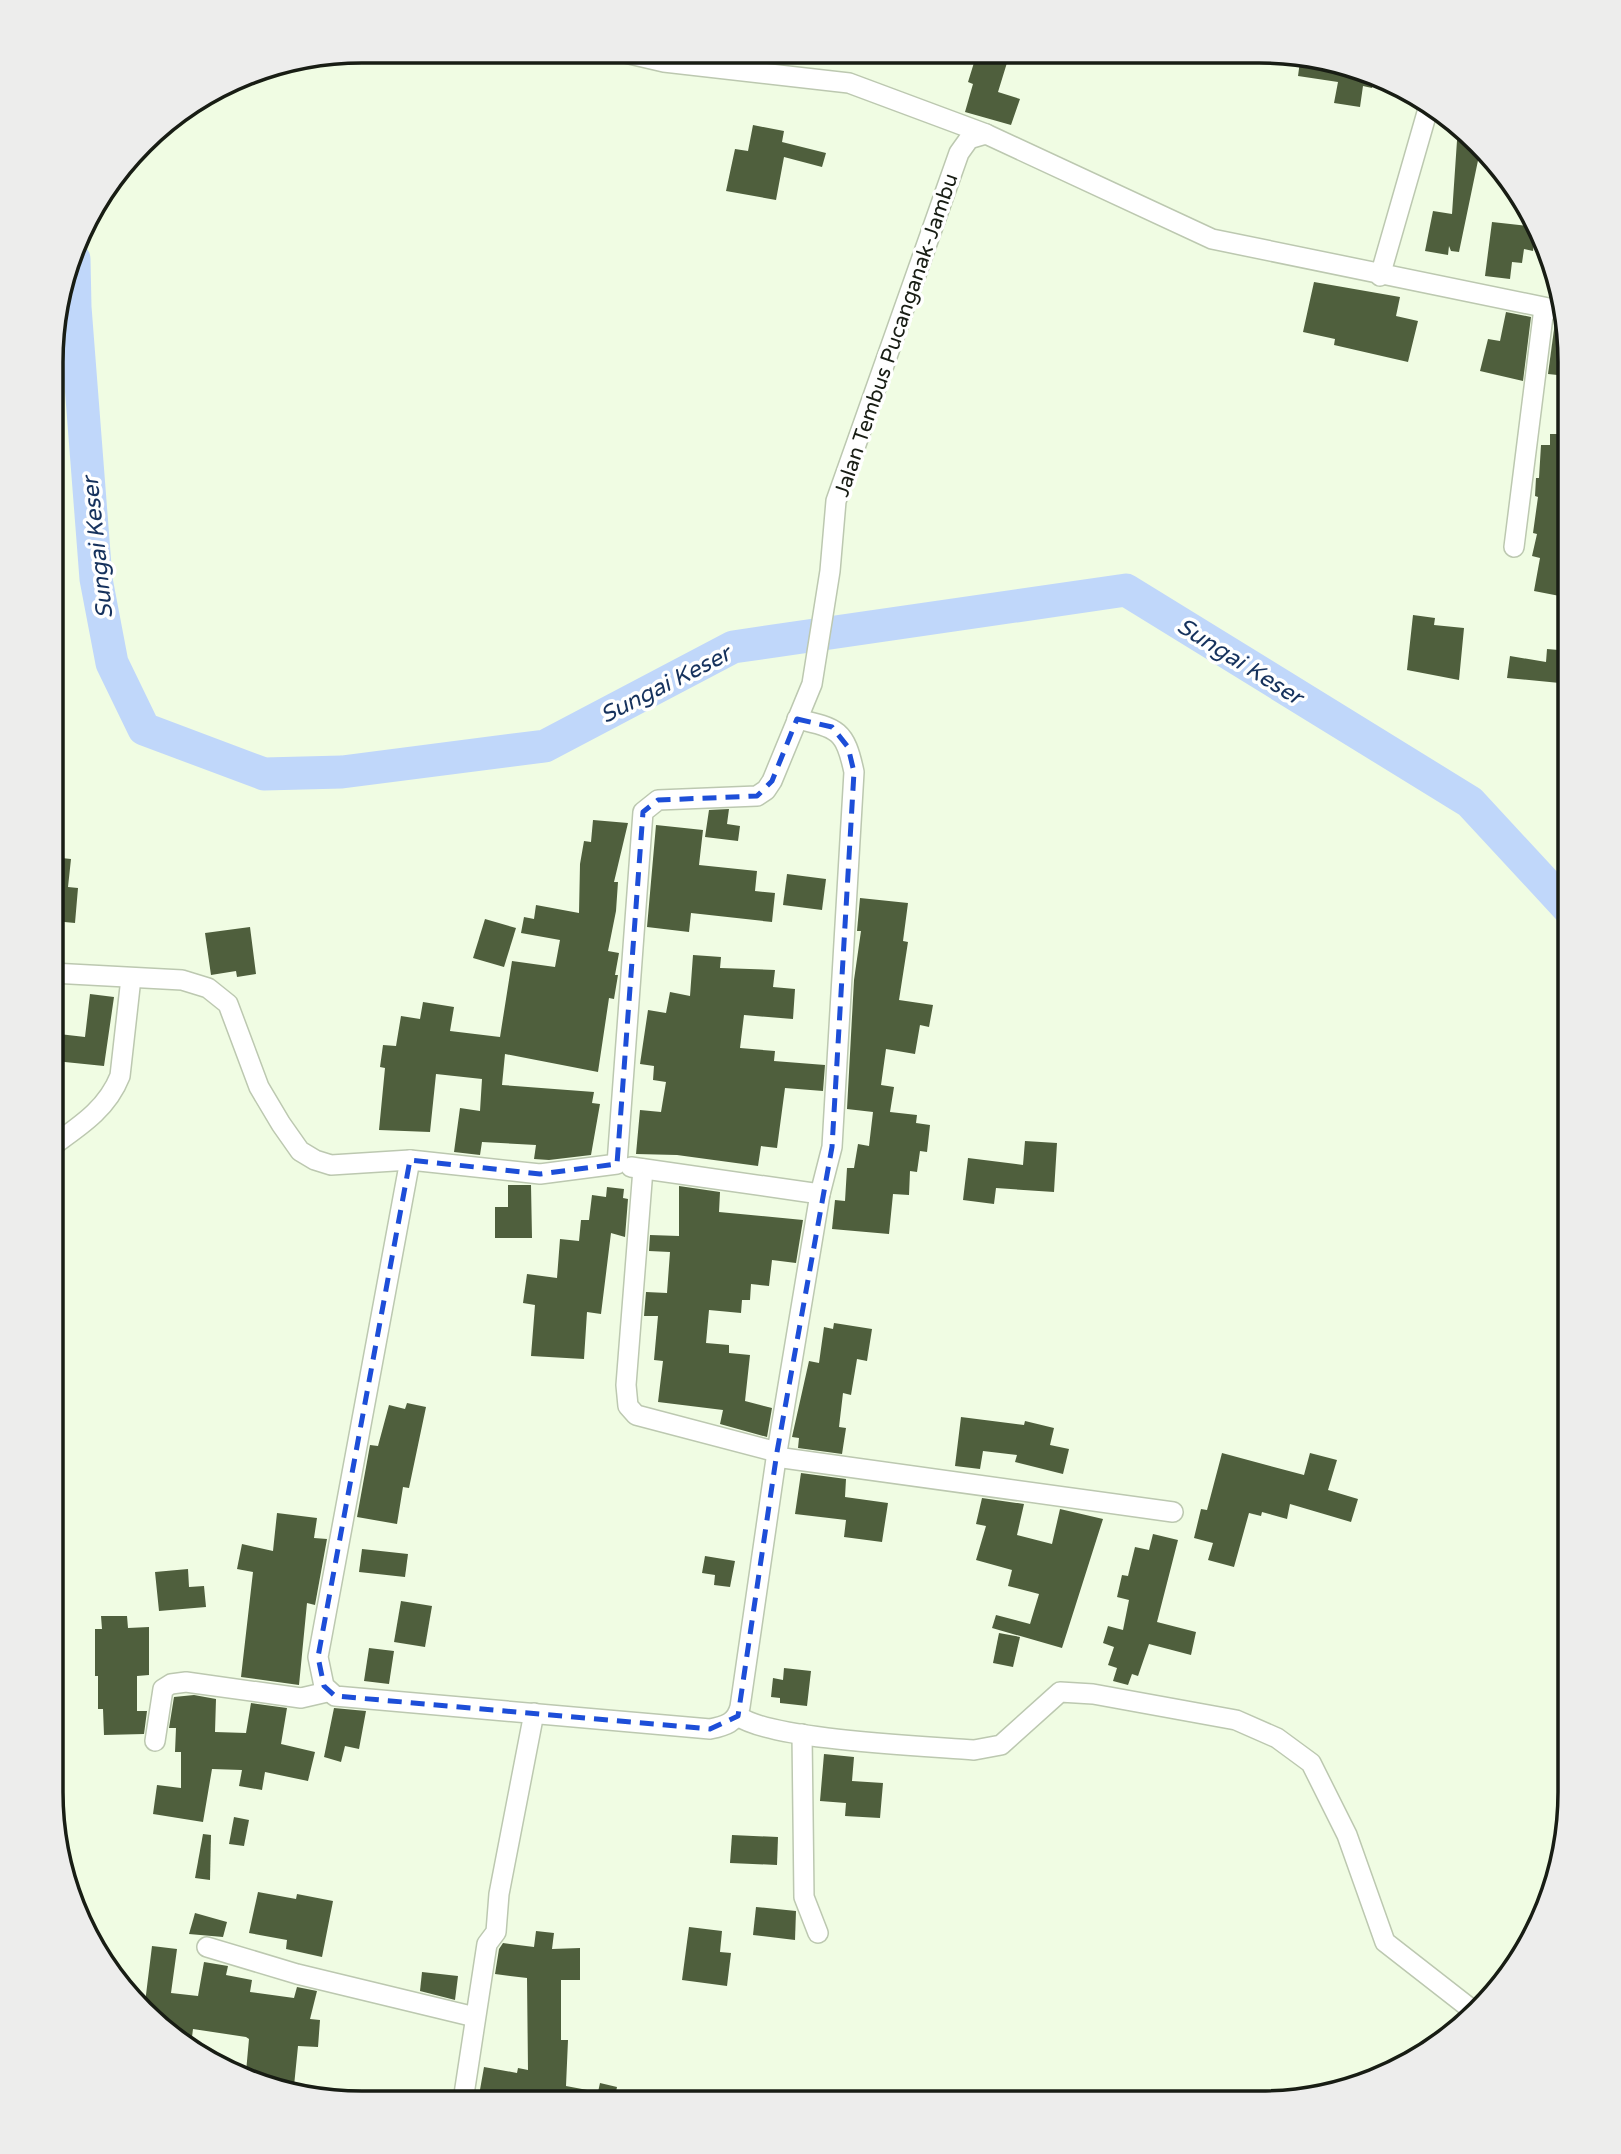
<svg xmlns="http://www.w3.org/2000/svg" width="1621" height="2154" font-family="'Varela Round',sans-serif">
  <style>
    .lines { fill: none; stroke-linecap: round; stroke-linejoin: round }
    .river { stroke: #c0d7fa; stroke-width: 33 }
    .building { fill: #4f5f3d }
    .minor-casing { stroke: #bcc8b0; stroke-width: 22 }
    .minor { stroke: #fff; stroke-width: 19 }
    .marked { fill: none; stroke: #1d4ed8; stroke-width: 5; stroke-dasharray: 14 9; stroke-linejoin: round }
    .labels { text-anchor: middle; stroke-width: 7; stroke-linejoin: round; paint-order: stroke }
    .street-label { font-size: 21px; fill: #181d14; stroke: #fff }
    .water-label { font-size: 23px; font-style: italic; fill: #16325d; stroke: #fff }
    .rim { fill: none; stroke: #181d14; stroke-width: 3.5 }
  </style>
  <rect width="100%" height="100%" fill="#f0fce3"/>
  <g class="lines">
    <polyline class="river" points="74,259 75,307 96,579 112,663 144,729 264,774 342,772 545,746 733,647 1126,590 1470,802 1570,910"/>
  </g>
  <g class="building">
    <polygon points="977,53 1010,53 998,92 1020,99 1011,125 965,112 973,84 968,82"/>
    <polygon points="1301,54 1374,81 1372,88 1363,86 1360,107 1334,103 1338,82 1298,76"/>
    <polygon points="753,125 784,131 782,142 826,153 822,167 784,157 776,200 726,191 735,149 748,151"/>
    <polygon points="1458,126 1481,146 1459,252 1451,251 1449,246 1448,255 1425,251 1433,211 1452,214"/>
    <polygon points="1492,222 1536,227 1533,251 1524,249 1522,263 1512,262 1510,279 1485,276"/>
    <polygon points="1314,282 1400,297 1396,316 1418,321 1408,362 1334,345 1335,339 1303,332"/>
    <polygon points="1506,312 1531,317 1523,381 1480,371 1488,339 1500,341"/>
    <polygon points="1555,322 1561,322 1570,362 1567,376 1548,374"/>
    <polygon points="1550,434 1570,434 1570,598 1534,591 1540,558 1532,556 1537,534 1533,533 1538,497 1535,496 1536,478 1539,478 1541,445 1550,445"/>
    <polygon points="1413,615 1435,618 1434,625 1464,628 1459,680 1407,670"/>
    <polygon points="1547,649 1570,651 1570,684 1507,678 1510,656 1546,662"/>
    <polygon points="729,809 727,824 740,826 738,841 705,837 709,810"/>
    <polygon points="593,820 628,823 614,882 618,882 616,911 608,951 619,953 615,975 618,975 614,999 609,998 598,1072 505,1054 502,1085 594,1092 592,1103 600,1104 591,1155 549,1160 534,1159 536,1145 482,1142 480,1155 454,1152 460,1108 480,1111 482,1079 436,1074 430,1132 379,1130 385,1068 380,1067 383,1045 396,1046 401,1016 420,1019 423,1002 454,1007 450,1031 500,1037 512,961 555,967 560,940 521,933 524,917 534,919 536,905 579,913 580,864 584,841 591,842"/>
    <polygon points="656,825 703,830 699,865 757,871 755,891 775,893 772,922 691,913 689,932 647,927"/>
    <polygon points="52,857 71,859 68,887 78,888 75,923 54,921"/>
    <polygon points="787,874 826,879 822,910 783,905"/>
    <polygon points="860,898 908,903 903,941 908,942 899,1000 933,1005 929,1027 920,1025 915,1054 886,1049 881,1085 894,1087 890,1112 917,1115 916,1123 930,1125 927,1152 920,1151 917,1172 910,1171 909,1195 893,1194 889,1234 832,1229 835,1200 845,1201 847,1168 854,1168 858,1144 869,1146 873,1112 847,1109 854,980 861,931 857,931"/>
    <polygon points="485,919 516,928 504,967 473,958"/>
    <polygon points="250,927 256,974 237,977 236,971 211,975 205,933"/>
    <polygon points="693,955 721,957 720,968 775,970 773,987 795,989 793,1019 744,1015 740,1048 775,1051 774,1061 825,1065 823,1091 785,1088 777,1148 761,1146 758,1166 677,1155 636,1154 640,1110 661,1112 666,1082 653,1080 654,1066 640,1064 648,1010 666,1013 670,992 690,996"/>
    <polygon points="90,994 114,997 104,1066 55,1061 59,1034 85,1037"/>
    <polygon points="1025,1141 1057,1143 1054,1192 996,1188 994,1204 963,1200 968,1158 1023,1165"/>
    <polygon points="508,1185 531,1185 532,1238 495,1238 495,1207 508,1207"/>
    <polygon points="679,1186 720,1192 719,1212 803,1220 796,1263 772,1260 769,1286 751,1284 750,1300 742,1300 741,1313 709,1310 706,1343 729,1345 729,1353 750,1355 745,1401 772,1408 767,1437 720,1424 723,1410 658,1402 663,1361 654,1360 658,1316 644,1316 646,1292 667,1293 670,1252 649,1251 650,1235 679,1236"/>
    <polygon points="607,1187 624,1189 623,1198 628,1199 625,1237 611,1233 601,1314 587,1312 584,1359 531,1356 535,1305 523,1303 527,1274 557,1278 560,1239 579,1241 581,1220 589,1220 592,1195 606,1197"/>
    <polygon points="834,1323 872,1329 867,1361 857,1359 851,1395 843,1393 839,1427 846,1428 842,1454 798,1448 799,1438 792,1437 809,1361 819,1363 824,1327 833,1329"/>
    <polygon points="407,1403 426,1407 409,1488 403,1487 397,1524 357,1517 370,1445 378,1446 389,1405 405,1409"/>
    <polygon points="961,1417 1024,1425 1025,1421 1054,1428 1050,1445 1069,1449 1063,1474 1015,1462 1017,1455 983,1451 980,1469 955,1466"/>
    <polygon points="1222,1453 1304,1475 1310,1453 1337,1460 1328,1490 1358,1499 1351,1522 1290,1504 1287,1519 1262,1512 1261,1516 1249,1513 1234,1567 1208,1560 1213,1543 1194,1538 1201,1509 1207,1510"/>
    <polygon points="801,1473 846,1479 845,1497 888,1503 882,1542 844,1537 846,1520 795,1514"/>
    <polygon points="982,1498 1024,1504 1017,1535 1052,1544 1060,1509 1103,1519 1062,1648 992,1628 996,1615 1030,1624 1039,1594 1008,1586 1012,1570 976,1560 986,1526 976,1524"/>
    <polygon points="277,1513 317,1518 314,1538 327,1539 315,1605 307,1603 299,1685 241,1677 253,1572 237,1569 242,1544 273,1551"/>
    <polygon points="1153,1534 1178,1540 1157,1622 1196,1632 1191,1655 1149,1644 1138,1676 1132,1674 1128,1685 1113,1681 1117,1668 1108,1665 1114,1647 1103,1643 1108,1626 1123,1630 1129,1600 1117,1597 1122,1575 1128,1576 1135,1547 1149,1550"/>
    <polygon points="362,1549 408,1554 405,1577 359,1572"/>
    <polygon points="705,1556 735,1561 730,1587 714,1585 715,1575 702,1573"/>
    <polygon points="188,1569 189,1587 204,1586 206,1607 159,1611 155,1572"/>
    <polygon points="401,1601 432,1606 425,1647 394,1642"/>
    <polygon points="101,1616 127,1616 128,1628 149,1627 149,1675 137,1676 137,1711 147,1711 144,1734 104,1735 103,1709 98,1709 98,1676 95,1676 95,1629 102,1629"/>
    <polygon points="999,1633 1020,1637 1013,1667 993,1663"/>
    <polygon points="369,1648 394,1651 389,1684 364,1681"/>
    <polygon points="784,1668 811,1671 807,1706 780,1703 780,1698 771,1697 773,1678 783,1680"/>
    <polygon points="194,1695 216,1699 215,1732 246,1733 251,1703 287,1708 281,1744 315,1752 308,1781 265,1772 262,1790 239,1786 242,1770 212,1769 203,1822 153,1814 157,1785 181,1788 181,1752 175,1752 176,1728 169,1728 174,1697"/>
    <polygon points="334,1708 366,1711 359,1749 345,1746 341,1762 324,1757"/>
    <polygon points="824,1754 854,1757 852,1781 883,1783 880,1818 845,1816 846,1803 820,1801"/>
    <polygon points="234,1817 249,1820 244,1846 229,1844"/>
    <polygon points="203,1834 211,1835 210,1880 195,1878"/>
    <polygon points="732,1835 778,1837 777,1865 730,1863"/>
    <polygon points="258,1892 296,1899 297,1894 333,1901 322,1957 286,1949 287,1940 249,1933"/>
    <polygon points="756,1907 796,1911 795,1940 753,1935"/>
    <polygon points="195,1913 227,1922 223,1937 189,1934"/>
    <polygon points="689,1927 722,1931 720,1952 731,1953 727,1986 682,1980"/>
    <polygon points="536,1931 554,1933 552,1949 580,1948 580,1980 561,1980 561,2040 568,2040 566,2086 598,2092 600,2083 617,2087 614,2101 478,2101 484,2067 517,2073 518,2068 528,2070 527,1978 495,1974 499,1949 503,1943 534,1947"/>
    <polygon points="152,1946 177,1949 171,1993 198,1996 204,1962 228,1966 226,1975 252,1980 250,1992 294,1998 297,1987 317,1991 310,2019 320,2020 318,2047 298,2046 294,2086 280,2085 246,2072 249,2039 246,2037 193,2029 191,2045 182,2045 144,2011"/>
    <polygon points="422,1972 458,1976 455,2000 420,1991"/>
  </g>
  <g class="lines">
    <g class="minor-casing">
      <g id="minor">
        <polyline points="621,52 664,62 849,83 986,134"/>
        <polyline points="1380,276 1430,102"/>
        <polyline points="1514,547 1544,308"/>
        <polyline points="52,973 182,980 208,988 228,1004 259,1087 281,1124 300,1151 315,1160 331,1165 410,1160 540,1174 617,1164 643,812 658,800 757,796 766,790 772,781 812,684 830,571 836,501 959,153 969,139 986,134 1212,239 1558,310"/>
        <path d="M52,1146c28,-20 55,-37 68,-70l11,-98"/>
        <path d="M410,1160l-92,497 6,29 11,10 375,33c15,-3 26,-6 30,-22l37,-255 43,-258 12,-47 22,-375c-9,-42 -16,-44 -57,-53"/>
        <polyline points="631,1167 820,1194"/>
        <polyline points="643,1169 626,1385 628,1406 636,1415 777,1452"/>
        <polyline points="776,1457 1173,1512"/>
        <path d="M738,1716c33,24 187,30 236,34l27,-5 59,-53 33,2 143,26 41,18 34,25 36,72 38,107 91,71"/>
        <polyline points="802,1734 804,1897 818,1933"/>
        <polyline points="155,1741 163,1689 171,1684 186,1682 301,1698 327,1692"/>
        <polyline points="207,1947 297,1974 475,2017"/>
        <polyline points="463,2101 487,1944 496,1932 499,1894 534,1713"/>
      </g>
    </g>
    <use href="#minor" class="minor"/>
  </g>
  <path class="marked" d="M797,719l35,8 16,20 6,25 -22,375 -55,305 -39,264 -28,13 -375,-33 -11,-10 -6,-29 92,-497 130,14 77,-10 26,-352 15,-12 99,-4 15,-15z"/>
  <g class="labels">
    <g class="street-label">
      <text transform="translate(896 335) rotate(-71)" y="7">Jalan Tembus Pucanganak-Jambu</text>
    </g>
    <g class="water-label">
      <text transform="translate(97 548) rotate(-96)" y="8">Sungai Keser</text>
      <text transform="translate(1240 661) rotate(32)" y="8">Sungai Keser</text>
      <text transform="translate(665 684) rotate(-27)" y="8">Sungai Keser</text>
    </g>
  </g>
  <path d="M0 0H1621V2154H0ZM362 63H1259A299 299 0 0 1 1558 362V1792A299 299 0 0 1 1259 2091H362A299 299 0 0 1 63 1792V362A299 299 0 0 1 362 63Z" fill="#ededec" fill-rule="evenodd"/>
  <path class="rim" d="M362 63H1259A299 299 0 0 1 1558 362V1792A299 299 0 0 1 1259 2091H362A299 299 0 0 1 63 1792V362A299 299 0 0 1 362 63Z"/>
</svg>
